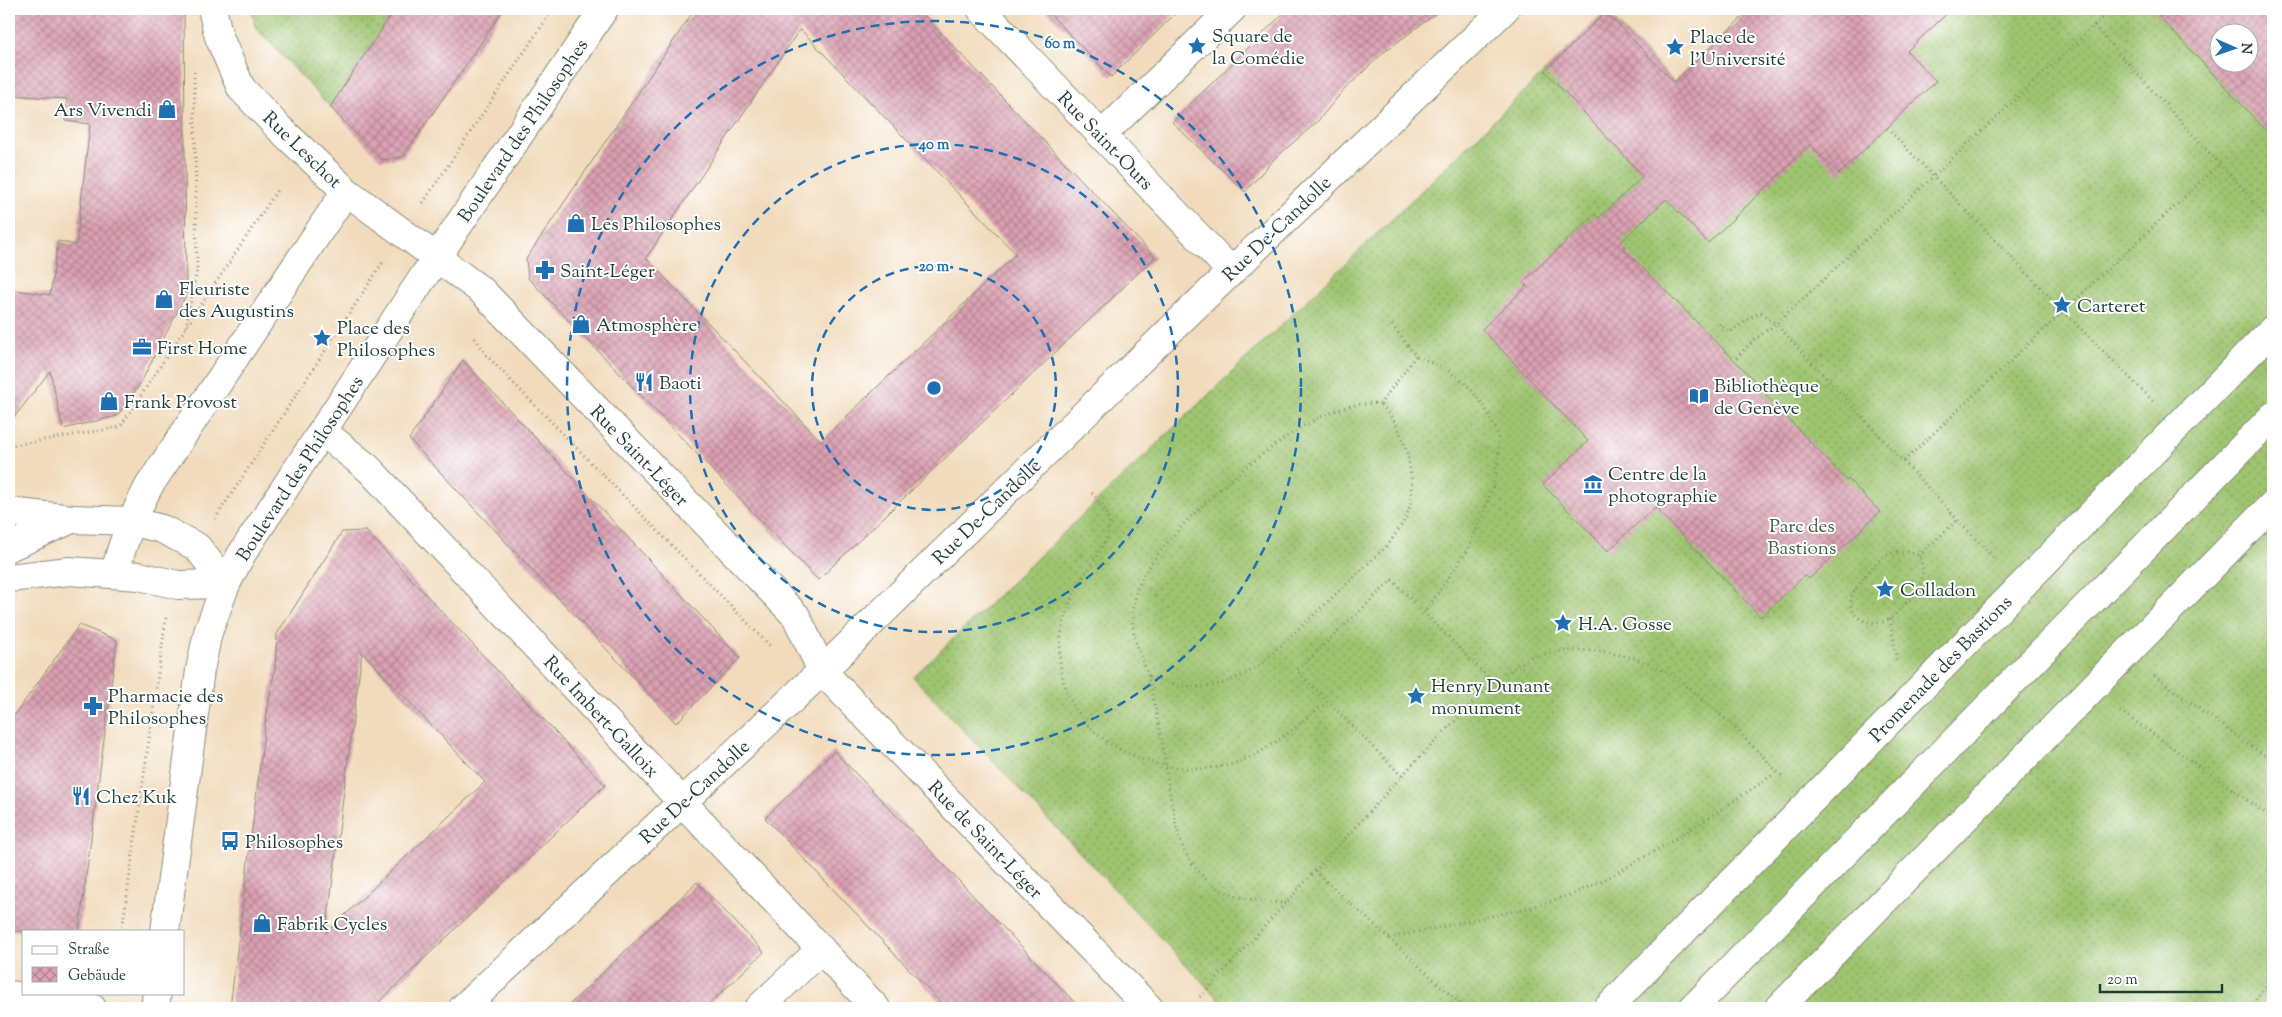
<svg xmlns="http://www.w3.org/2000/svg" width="2282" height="1017" font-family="'Sorts Mill Goudy',serif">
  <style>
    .grass { fill: url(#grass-dots); stroke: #5e8052; fill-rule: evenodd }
    .building { fill: url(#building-cross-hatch); fill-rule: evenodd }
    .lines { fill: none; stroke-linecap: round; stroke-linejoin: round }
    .pedestrian-casing { stroke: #888c78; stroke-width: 30 }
    .minor-casing { stroke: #888c78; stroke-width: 30 }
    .tertiary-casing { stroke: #888c78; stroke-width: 30 }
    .secondary-casing { stroke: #888c78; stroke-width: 30 }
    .path { stroke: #888c78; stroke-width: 3; stroke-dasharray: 1 4; stroke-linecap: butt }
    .pedestrian { stroke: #fff; stroke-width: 28 }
    .minor { stroke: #fff; stroke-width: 28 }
    .tertiary { stroke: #fff; stroke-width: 28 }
    .secondary { stroke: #fff; stroke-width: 28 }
    .ring { fill: none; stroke: #1f6fb2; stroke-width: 2.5; stroke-dasharray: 9 6 }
    .labels { text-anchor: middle; stroke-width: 4; stroke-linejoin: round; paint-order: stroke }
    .poi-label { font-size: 19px; fill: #1f3d34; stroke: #fff; text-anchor: start }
    .street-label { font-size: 19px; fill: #1f3d34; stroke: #fff }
    .park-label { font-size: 19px; fill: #3f5f43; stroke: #fff }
    .centre { fill: #1f6fb2; stroke: #fff; stroke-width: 2.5 }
    .ring-label { font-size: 15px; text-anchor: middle; font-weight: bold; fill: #1f6fb2; stroke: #fff; stroke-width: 4; stroke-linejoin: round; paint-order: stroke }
  </style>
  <defs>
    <pattern id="grass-dots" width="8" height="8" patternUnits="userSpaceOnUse" patternTransform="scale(1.25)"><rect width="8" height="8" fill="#9ec46f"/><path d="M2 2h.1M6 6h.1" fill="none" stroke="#80a05c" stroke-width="1.8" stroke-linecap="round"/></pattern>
    <pattern id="building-cross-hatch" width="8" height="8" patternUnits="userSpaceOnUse" patternTransform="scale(1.25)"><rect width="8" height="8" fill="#dba0b2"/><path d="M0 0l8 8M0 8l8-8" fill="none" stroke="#b18492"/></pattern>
  </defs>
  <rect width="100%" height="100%" fill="#fff"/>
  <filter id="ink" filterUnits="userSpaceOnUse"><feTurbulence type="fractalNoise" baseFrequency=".02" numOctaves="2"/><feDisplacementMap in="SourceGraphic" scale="10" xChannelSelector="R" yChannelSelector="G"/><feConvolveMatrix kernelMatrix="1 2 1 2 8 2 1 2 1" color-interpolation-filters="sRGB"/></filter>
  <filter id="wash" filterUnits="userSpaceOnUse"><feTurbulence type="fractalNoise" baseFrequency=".0096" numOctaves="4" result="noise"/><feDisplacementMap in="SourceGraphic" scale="20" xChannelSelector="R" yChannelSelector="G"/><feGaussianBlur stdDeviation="1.12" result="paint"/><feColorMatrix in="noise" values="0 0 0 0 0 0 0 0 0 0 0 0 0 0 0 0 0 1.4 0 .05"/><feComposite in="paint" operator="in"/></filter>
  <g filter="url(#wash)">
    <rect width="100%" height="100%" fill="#f1dbbc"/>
    <g class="grass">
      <polygon points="252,9 395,9 330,107 255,27"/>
      <path d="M1751,9h522v999h-1046l-314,-331 472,-451 221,-214 68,70zM2220,32h30v30h-30z"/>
    </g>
    <g id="blocks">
      <g class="building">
        <polygon points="9,9 184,9 186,295 140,384 117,416 63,429 50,371 9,424 9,289 50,295 58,241 76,245 90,124 65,121 67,99 9,95"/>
        <polygon points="395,9 504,9 403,157 381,160 330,107"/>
        <path d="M695,9h223l237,248 -337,323 -290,-302 -2,-19zM800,29l216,225 -195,187 -175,-183z"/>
        <polygon points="1045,9 1180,9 1111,77"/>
        <polygon points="1288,9 1442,9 1384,52 1341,93 1317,122 1274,159 1245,192 1172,122"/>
        <polygon points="1751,9 1952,9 1907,51 1936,81 1839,174 1810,145 1708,243 1666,199 1621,242 1625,246 1623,248 1765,391 1764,393 1847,481 1848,479 1880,512 1809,579 1805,575 1761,617 1655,507 1608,551 1543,485 1588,441 1482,329 1527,286 1523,282 1595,214 1599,218 1643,176 1545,71 1606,12 1674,82"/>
        <path d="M2152,9h121v129zM2220,32h30v30h-30z"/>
        <polygon points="463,360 740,658 676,723 409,439"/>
        <path d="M366,531l239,254 -232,223h-143l35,-284 10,-56 2,-34 65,-102zM362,652l123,130 -159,151 23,-182z"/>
        <polygon points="79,625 117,640 79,931 9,931 9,723"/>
        <polygon points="834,751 921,841 1080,1008 946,1008 849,906 765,818"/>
        <polygon points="697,882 764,952 705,1008 566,1008"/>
      </g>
    </g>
  </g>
  <g filter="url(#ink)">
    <use href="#blocks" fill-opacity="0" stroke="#888c78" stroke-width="1"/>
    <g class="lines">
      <g class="pedestrian-casing">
        <g id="pedestrian">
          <polyline points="1608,1008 2273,329"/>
          <polyline points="1693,1008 2273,416"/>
          <polyline points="1779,1008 2273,504"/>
        </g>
      </g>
      <g class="minor-casing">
        <g id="minor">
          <polyline points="212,9 219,37 241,88 279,128 346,191 482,291 796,616 822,671 1149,1008"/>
          <polyline points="981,9 1231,271"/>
          <polyline points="1102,135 1232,9"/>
          <polyline points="322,431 369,469 876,1008"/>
          <polyline points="9,512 73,519 131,521 162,529 197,547 226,584"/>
          <polyline points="9,547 72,519"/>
          <path d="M115,573c7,-31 19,-59 34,-87l197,-295"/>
          <polyline points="9,578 69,571 139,576 178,585 226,584"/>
          <polyline points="9,995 75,1003 92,1008"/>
          <polyline points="759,1008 821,949"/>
        </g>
      </g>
      <g class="tertiary-casing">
        <polyline id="tertiary" points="463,1008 822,671 1187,314 1505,9"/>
      </g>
      <g class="secondary-casing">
        <g id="secondary">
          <polyline points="165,931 200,670 208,632 226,584 241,555 416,288 604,9"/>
          <polyline points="155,1008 157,993"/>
        </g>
      </g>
      <g class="path">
        <polyline points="2094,26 2110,9"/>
        <polyline points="1887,128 2063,311 2153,401"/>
        <polyline points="423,203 553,9"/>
        <polyline points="1719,324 1730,332 1753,316 1761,313 1776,324 1755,339 1734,360"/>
        <polyline points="1392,325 1416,356 1446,369 1467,385 1483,404 1497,432 1499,452 1494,482 1484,513 1467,551 1424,613"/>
        <polyline points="186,327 197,269 194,72"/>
        <polyline points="475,338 487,356 770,646"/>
        <polyline points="9,446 120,427 278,189"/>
        <polyline points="1904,461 2221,163"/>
        <path d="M1092,493c8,9 18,20 17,33 -2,22 -21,41 -31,60 -12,22 -19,47 -18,72 2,84 104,127 176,105 30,-9 67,-42 91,-61"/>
        <polyline points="215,519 383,262"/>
        <path d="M1897,552h12l10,4c7,15 4,30 -8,42 -6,6 -14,16 -22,21 -15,9 -40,2 -38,-19 1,-11 23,-36 32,-43 4,-3 10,-4 14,-5z"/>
        <polyline points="1919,556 1958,519"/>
        <polyline points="1996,561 1776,324 2094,26 2273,223"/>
        <polyline points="1890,619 1897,663"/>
        <path d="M1149,676c44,17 70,14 110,-10l128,-120c9,-13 20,-26 23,-41 6,-30 -6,-81 -30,-101"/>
        <polyline points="2154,676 2273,762"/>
        <polyline points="2120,711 2273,818"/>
        <polyline points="1402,776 1297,671 1392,580 1493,682"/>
        <polyline points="1315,871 1465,1008"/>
        <path d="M1286,903c-33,-2 -64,-5 -86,-30 -8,-9 -17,-22 -20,-33 -11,-38 -14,-79 -22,-118 -3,-15 -6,-30 -10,-45 -3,-13 -10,-26 -13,-39 -4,-15 -3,-30 1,-45 15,-54 143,-162 196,-181 16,-6 32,-10 48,-8l36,-48"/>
        <polyline points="122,931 166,618"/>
        <polyline points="1389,938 1529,908 1573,894 1611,876 1686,833 1777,772"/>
        <polyline points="1200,997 1412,765 1493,682 1532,656 1567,650 1603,651 1637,659 1669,673 1699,696 1731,724 1784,778"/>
        <polyline points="2250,1008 2273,976"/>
      </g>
      <use href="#pedestrian" class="pedestrian"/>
      <use href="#minor" class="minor"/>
      <use href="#tertiary" class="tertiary"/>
      <use href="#secondary" class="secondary"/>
    </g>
  </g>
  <g class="ring">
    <circle cx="934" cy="388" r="122"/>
    <circle cx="934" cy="388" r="244"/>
    <circle cx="934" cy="388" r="367"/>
  </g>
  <defs>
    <g id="sight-bare" transform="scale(1.5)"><path d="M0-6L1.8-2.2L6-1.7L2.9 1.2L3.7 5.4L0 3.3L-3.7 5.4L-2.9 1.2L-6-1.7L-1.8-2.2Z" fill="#1f6fb2" stroke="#fff" stroke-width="2.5" paint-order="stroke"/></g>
    <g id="shop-bare" transform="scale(1.5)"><path d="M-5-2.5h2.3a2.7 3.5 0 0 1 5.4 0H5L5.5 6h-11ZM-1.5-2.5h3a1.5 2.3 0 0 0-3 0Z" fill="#1f6fb2" stroke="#fff" stroke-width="2.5" paint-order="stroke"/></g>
    <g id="pharmacy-bare" transform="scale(1.5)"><path d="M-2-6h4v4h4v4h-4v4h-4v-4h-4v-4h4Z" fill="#1f6fb2" stroke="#fff" stroke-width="2.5" paint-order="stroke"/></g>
    <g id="office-bare" transform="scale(1.5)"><path d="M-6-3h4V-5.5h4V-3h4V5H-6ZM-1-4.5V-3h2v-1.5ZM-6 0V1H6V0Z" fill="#1f6fb2" stroke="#fff" stroke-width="2.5" paint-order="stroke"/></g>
    <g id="restaurant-bare" transform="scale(1.5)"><path d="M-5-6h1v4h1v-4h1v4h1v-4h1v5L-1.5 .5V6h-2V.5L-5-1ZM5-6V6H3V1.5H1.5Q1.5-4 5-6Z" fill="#1f6fb2" stroke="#fff" stroke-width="2.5" paint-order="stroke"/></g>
    <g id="library-bare" transform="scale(1.5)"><path d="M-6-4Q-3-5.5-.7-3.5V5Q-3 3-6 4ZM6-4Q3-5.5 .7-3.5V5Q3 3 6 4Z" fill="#1f6fb2" stroke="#fff" stroke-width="2.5" paint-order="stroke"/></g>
    <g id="museum-bare" transform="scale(1.5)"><path d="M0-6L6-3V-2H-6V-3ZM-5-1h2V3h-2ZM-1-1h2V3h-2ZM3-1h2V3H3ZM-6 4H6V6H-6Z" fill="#1f6fb2" stroke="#fff" stroke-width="2.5" paint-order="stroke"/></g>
    <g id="bus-bare" transform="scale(1.5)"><path d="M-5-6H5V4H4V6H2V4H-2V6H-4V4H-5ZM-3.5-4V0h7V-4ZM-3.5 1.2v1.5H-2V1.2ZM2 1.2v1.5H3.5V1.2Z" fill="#1f6fb2" stroke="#fff" stroke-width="2.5" paint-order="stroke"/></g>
  </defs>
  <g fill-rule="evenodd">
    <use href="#sight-bare" x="1197" y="46"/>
    <use href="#sight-bare" x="1675" y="47"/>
    <use href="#shop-bare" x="167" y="109"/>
    <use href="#shop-bare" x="576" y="223"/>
    <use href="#pharmacy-bare" x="545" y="270"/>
    <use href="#shop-bare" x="164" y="299"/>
    <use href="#sight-bare" x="2062" y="305"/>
    <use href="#shop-bare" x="581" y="324"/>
    <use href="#sight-bare" x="322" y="338"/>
    <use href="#office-bare" x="142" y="347"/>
    <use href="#restaurant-bare" x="644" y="382"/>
    <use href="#library-bare" x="1699" y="396"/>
    <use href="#shop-bare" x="109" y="401"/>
    <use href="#museum-bare" x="1593" y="484"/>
    <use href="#sight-bare" x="1885" y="589"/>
    <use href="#sight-bare" x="1563" y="623"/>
    <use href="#sight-bare" x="1416" y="696"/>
    <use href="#pharmacy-bare" x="93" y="706"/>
    <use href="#restaurant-bare" x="81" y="796"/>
    <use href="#bus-bare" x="230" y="841"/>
    <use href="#shop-bare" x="262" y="923"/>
  </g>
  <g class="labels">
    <g class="poi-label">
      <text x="1212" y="42">Square de<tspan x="1212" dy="22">la Comédie</tspan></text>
      <text x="1690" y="43">Place de<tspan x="1690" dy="22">l'Université</tspan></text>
      <text x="152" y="116" text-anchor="end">Ars Vivendi</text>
      <text x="591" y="230">Les Philosophes</text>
      <text x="560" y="277">Saint-Léger</text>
      <text x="179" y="295">Fleuriste<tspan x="179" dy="22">des Augustins</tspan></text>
      <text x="2077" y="312">Carteret</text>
      <text x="596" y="331">Atmosphère</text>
      <text x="337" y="334">Place des<tspan x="337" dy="22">Philosophes</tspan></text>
      <text x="157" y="354">First Home</text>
      <text x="659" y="389">Baoti</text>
      <text x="1714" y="392">Bibliothèque<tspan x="1714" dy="22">de Genève</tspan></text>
      <text x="124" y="408">Frank Provost</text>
      <text x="1608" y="480">Centre de la<tspan x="1608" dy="22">photographie</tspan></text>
      <text x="1900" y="596">Colladon</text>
      <text x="1578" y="630">H.A. Gosse</text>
      <text x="1431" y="692">Henry Dunant<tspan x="1431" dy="22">monument</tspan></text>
      <text x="108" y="702">Pharmacie des<tspan x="108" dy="22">Philosophes</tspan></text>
      <text x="96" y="803">Chez Kuk</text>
      <text x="245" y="848">Philosophes</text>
      <text x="277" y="930">Fabrik Cycles</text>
    </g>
    <g class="street-label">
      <text transform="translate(522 130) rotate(-56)" y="7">Boulevard des Philosophes</text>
      <text transform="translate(1106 140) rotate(46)" y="7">Rue Saint-Ours</text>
      <text transform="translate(303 149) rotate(44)" y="7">Rue Leschot</text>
      <text transform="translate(1276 228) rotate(-44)" y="7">Rue De-Candolle</text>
      <text transform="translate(640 455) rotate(46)" y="7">Rue Saint-Léger</text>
      <text transform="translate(299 468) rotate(-57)" y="7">Boulevard des Philosophes</text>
      <text transform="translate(986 511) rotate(-44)" y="7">Rue De-Candolle</text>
      <text transform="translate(1940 668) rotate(-46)" y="7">Promenade des Bastions</text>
      <text transform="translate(602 716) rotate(47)" y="7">Rue Imbert-Galloix</text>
      <text transform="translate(694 791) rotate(-43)" y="7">Rue De-Candolle</text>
      <text transform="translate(986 839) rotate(46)" y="7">Rue de Saint-Léger</text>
    </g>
    <g class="park-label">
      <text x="1802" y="532">Parc des<tspan x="1802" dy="22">Bastions</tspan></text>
    </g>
  </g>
  <circle cx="934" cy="388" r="8" class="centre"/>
  <g class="ring-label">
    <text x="1060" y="48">60 m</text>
    <text x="934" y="149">40 m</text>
    <text x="934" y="271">20 m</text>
  </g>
  <rect width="2282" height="1017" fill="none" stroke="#fff" stroke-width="30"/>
  <rect x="22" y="930" width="162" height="65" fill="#ffffff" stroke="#a5b1ae"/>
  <rect x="32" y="946" width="25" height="8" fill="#ffffff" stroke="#a5b1ae"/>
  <text x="68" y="954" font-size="15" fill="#1f3d34">Straße</text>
  <rect x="32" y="967" width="25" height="15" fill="url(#building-cross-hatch)" stroke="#a5b1ae"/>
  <text x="68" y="980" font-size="15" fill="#1f3d34">Gebäude</text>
  <g transform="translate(2234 48) rotate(92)"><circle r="24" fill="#ffffff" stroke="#a5b1ae"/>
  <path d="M0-4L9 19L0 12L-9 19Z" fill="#1f6fb2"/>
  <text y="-8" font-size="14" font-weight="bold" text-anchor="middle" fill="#1f3d34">N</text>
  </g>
  <path d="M2100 984v8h122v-8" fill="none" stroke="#1f3d34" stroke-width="2.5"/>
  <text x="2107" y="984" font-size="15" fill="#1f3d34" stroke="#ffffff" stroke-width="4" paint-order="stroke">20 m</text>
</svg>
